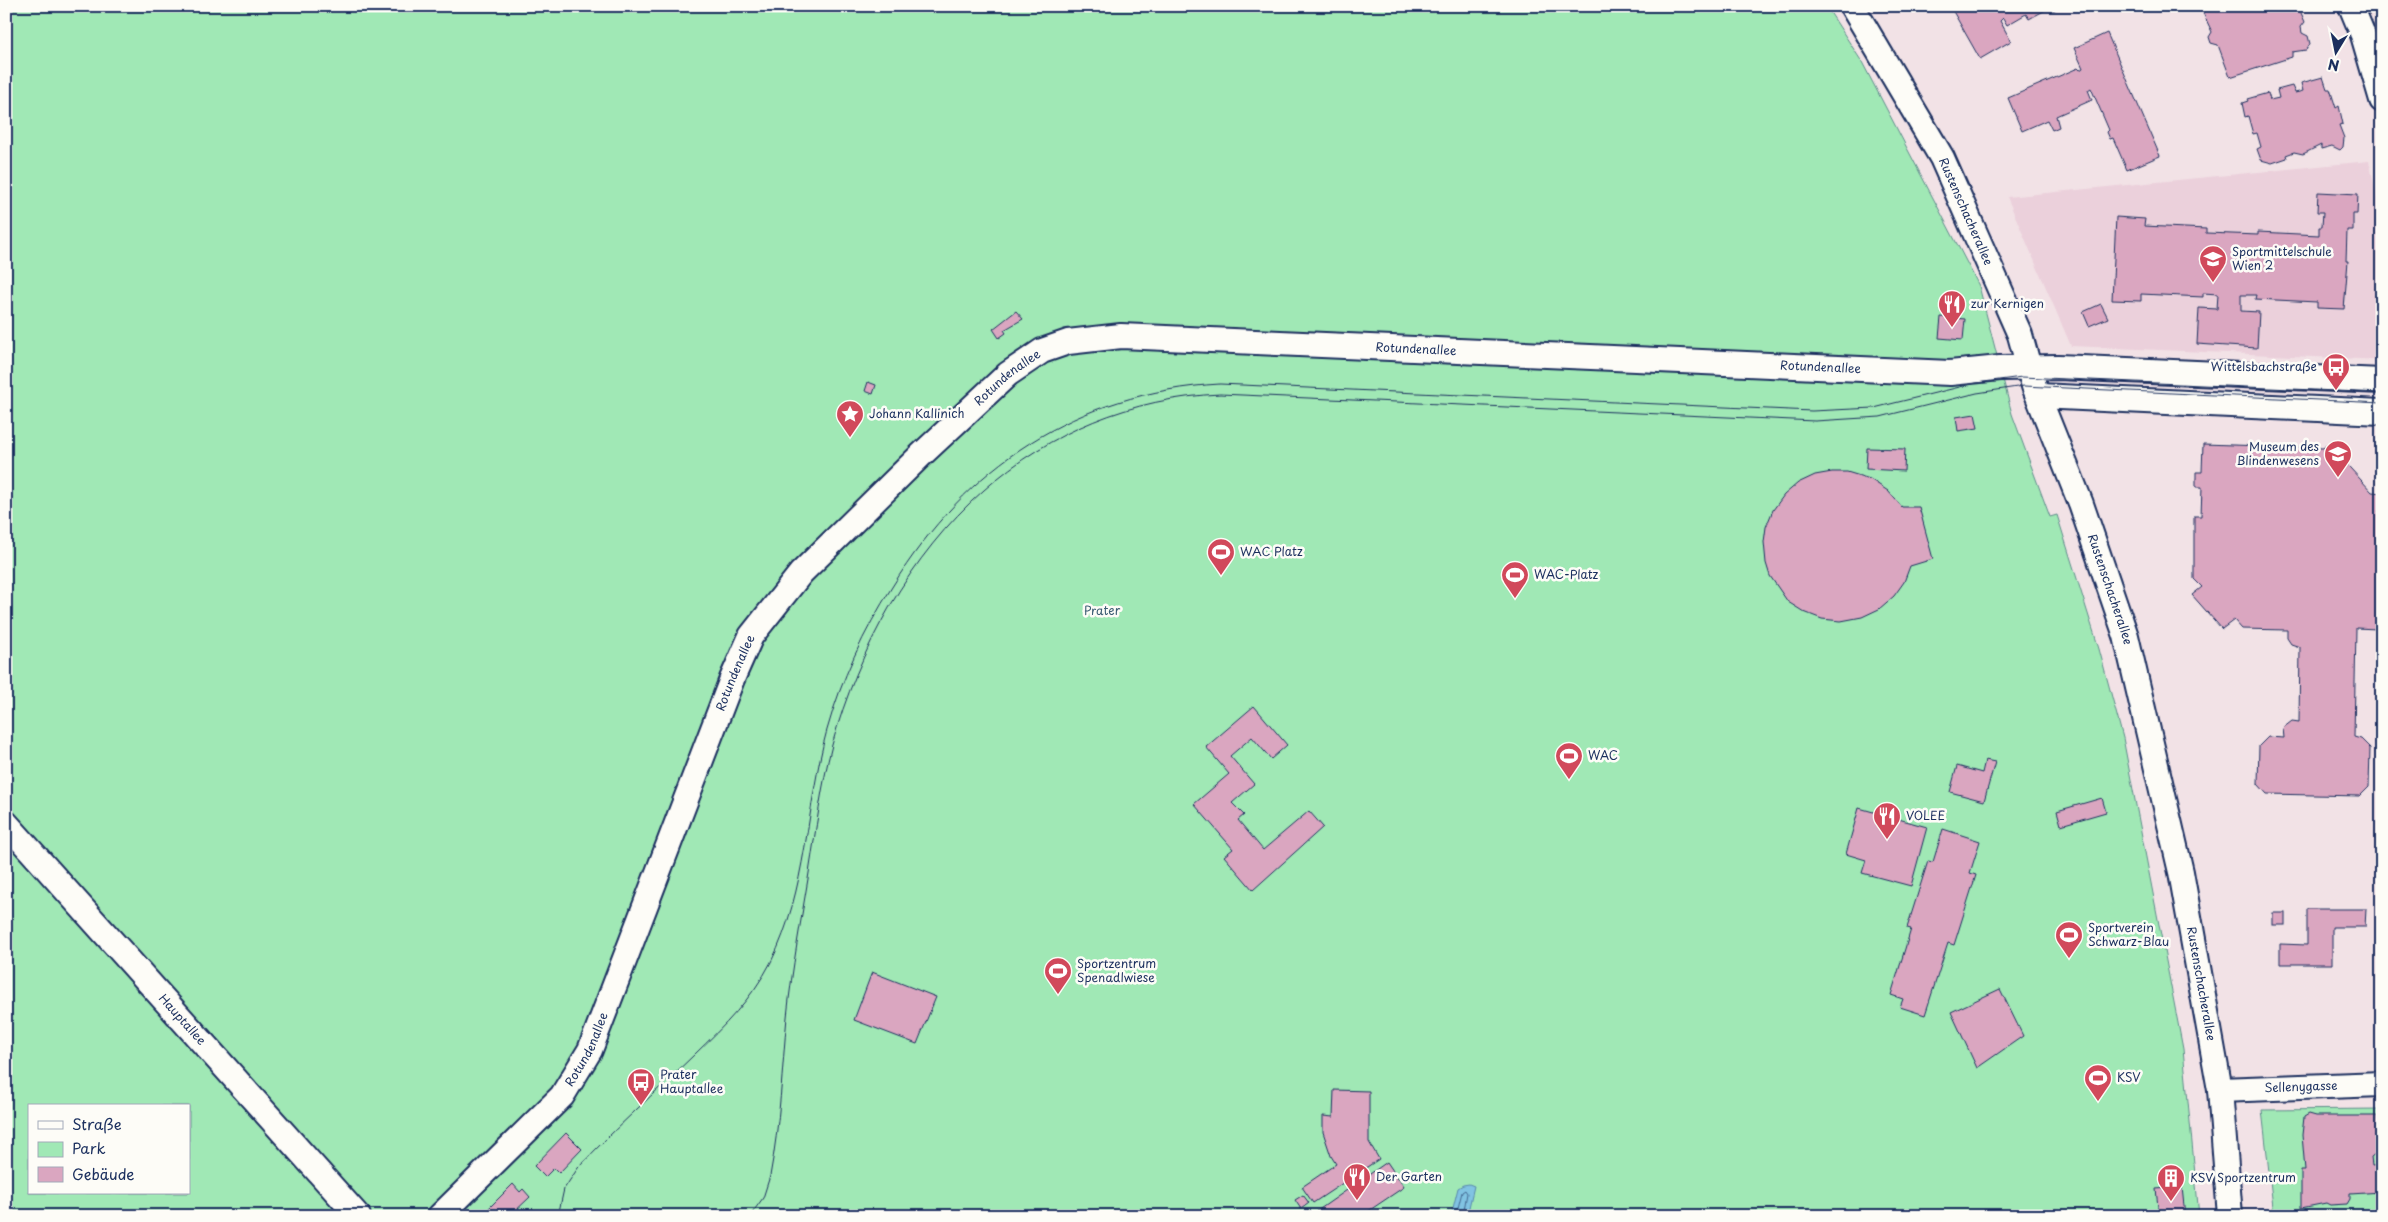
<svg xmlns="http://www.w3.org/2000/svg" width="2388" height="1222" font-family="'Playpen Sans',sans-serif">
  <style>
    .built { fill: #ebd0db }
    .green { fill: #a0e8b5; stroke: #5e8c8a; fill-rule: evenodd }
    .water { fill: #81c3e2; stroke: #5888ad }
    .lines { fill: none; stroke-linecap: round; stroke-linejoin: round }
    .shore { stroke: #446a93; stroke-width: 1 }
    .building { fill: #daa6c0; stroke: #1b2f5e }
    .street-casing { stroke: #1b2f5e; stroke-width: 28 }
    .street { stroke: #fdfcf7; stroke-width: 24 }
    .tram { stroke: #1b2f5e; stroke-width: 1 }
    .labels { text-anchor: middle; stroke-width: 5; stroke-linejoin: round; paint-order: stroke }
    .street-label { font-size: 12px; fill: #1b2f5e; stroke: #fdfcf7 }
    .poi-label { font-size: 12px; fill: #1b2f5e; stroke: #fdfcf7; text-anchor: start }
    .park-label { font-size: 12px; fill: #3c5d74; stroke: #fdfcf7 }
  </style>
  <rect width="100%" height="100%" fill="#f2e2e6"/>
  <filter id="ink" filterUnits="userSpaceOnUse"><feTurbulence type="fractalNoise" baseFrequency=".02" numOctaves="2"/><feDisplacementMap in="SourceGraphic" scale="10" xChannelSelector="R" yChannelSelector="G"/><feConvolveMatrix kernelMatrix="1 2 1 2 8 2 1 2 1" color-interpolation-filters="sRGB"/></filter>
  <g filter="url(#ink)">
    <polygon class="built" points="2369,161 2382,219 2382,360 2071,346 2007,197"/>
    <g class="green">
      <path d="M6,6h1820l36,56 117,224 33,128 38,103 7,-2 42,134 24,89 60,311 16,167h-2193zM29,1106h160v87h-160z"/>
      <polygon points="2382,1109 2382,1216 2274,1216 2262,1110"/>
    </g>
    <polygon class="water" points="1469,1184 1474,1186 1467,1216 1451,1216 1458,1188 1463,1185"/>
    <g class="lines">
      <polyline class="shore" points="1456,1216 1462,1192 1465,1190 1467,1193 1463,1216"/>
    </g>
    <g class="building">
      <polygon points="1950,6 2061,6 2053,11 2051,7 2029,19 2026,14 2007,25 2003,18 2000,21 2011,41 1980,59"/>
      <polygon points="2298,6 2305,22 2301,27 2302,33 2308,36 2310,44 2306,50 2292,52 2292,57 2230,77 2218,45 2211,43 2209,37 2212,32 2203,13 2205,7"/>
      <polygon points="2107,33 2160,156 2127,170 2113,138 2110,139 2107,132 2109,130 2091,88 2088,90 2092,100 2056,116 2059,127 2052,130 2047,120 2022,131 2008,98 2078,68 2080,70 2083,68 2074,48"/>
      <polygon points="2323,77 2327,89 2330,89 2336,108 2339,106 2343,124 2339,125 2344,138 2343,147 2340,150 2332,146 2321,149 2321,145 2303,154 2294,152 2286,155 2287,158 2272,163 2261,160 2257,149 2261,147 2257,133 2253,134 2248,116 2245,117 2242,103 2248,101 2247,99 2268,93 2270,100 2279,98 2277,90 2292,86 2295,93 2303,91 2301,83"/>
      <polygon points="2318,192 2358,194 2357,214 2353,214 2353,230 2347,230 2346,261 2348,261 2344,309 2317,308 2317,302 2255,299 2256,295 2241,295 2241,311 2259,312 2257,348 2197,344 2199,308 2217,309 2218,294 2203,293 2203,297 2141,294 2141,301 2112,300 2116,217 2145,219 2144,226 2206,229 2206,233 2258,235 2258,232 2319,235 2319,227 2322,227 2323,212 2317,212"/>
      <polygon points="2101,304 2108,318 2089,326 2083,312"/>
      <polygon points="1016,311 1023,319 1004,330 1006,333 999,338 993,329"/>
      <polygon points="1941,317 1965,319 1963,340 1939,338"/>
      <polygon points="868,382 876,385 873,394 865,391"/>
      <polygon points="1975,414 1978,428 1958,431 1956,417"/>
      <polygon points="2329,443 2335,443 2341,449 2340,457 2372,492 2382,493 2382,508 2379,510 2377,629 2356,628 2354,737 2361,739 2370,748 2369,787 2360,796 2267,794 2258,784 2259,746 2268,737 2284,738 2283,728 2292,721 2299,722 2300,647 2291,644 2287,638 2287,630 2242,629 2234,620 2222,629 2192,595 2202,587 2194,579 2194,516 2201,516 2202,487 2196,487 2196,472 2202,472 2203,444 2323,448"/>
      <polygon points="1867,448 1905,449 1904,471 1866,469"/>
      <polygon points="1832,472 1847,472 1870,479 1888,491 1902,507 1919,507 1933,559 1910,566 1904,582 1894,596 1879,609 1862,617 1841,621 1822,619 1804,612 1788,602 1770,576 1766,563 1764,542 1766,527 1773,510 1784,495 1798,483 1815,475"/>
      <polygon points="1254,706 1287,745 1271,759 1252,737 1230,756 1254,784 1232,803 1244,815 1238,820 1263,850 1309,811 1323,827 1253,890 1224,856 1233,849 1194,804 1229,774 1206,747"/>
      <polygon points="1985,760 1995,762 1984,801 1950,792 1957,766 1982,773"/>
      <polygon points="2102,798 2106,812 2061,825 2057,811"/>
      <polygon points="1859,808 1927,827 1911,886 1862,873 1866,860 1846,854"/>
      <polygon points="1943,829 1980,841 1970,873 1976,875 1954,945 1948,943 1925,1015 1900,1007 1903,999 1891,995 1911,929 1907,928 1928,861 1933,862"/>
      <polygon points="2307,909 2366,909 2365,927 2332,927 2332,964 2280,964 2280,944 2307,945"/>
      <rect x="2273" y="913" width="12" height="12"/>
      <polygon points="872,972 936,997 917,1044 854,1020"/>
      <polygon points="2000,989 2023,1036 1977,1068 1951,1012"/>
      <polygon points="1334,1090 1369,1091 1369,1142 1379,1159 1313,1203 1302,1187 1336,1164 1331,1156 1323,1132 1323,1116 1333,1117"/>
      <polygon points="2309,1114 2316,1116 2377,1116 2380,1151 2371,1158 2372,1166 2382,1165 2382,1192 2350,1194 2350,1199 2347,1204 2330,1205 2326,1203 2301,1208 2301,1170 2305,1170 2302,1135 2304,1117"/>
      <polygon points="566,1133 582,1149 559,1173 554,1168 545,1177 534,1166"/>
      <polygon points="1387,1162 1404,1187 1361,1216 1310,1216"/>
      <polygon points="513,1184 520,1192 523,1189 530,1197 510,1216 491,1216 486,1211"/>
      <polygon points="2182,1187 2185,1216 2159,1216 2156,1189"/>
      <polygon points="1303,1195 1309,1203 1301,1209 1295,1200"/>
    </g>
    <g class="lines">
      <g class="street-casing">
        <g id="street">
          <path id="s1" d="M1852,6l90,152 78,177 14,51 47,118 45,132 55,236 39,218 10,126"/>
          <polyline points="2351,6 2363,35 2382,100"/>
          <polyline points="2039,396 2382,412"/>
          <path id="s2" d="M6,823l352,393"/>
          <path id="s3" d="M2220,1090l162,-6"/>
          <path id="s4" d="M440,1216l122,-120 28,-46 142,-371 19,-43 50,-63 120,-118 87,-81 34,-23 26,-9 53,-6 829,37 50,-5 58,-1 324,14"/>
        </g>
      </g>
      <use href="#street" class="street"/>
      <g class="tram">
        <path d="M558,1216l6,-27 14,-21c37,-40 78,-76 117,-114 29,-28 57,-55 76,-92 36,-71 35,-156 56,-232 14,-50 37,-99 65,-143 75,-122 184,-195 328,-203l592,27 62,-3 102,-25 46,-6 360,16"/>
        <path d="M750,1216l13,-18 7,-22c10,-52 12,-107 17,-159 5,-49 14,-96 22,-144 7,-43 12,-86 23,-128 26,-95 78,-190 152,-255 66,-59 148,-92 236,-96l595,27 65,-4 97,-24 47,-7 358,17"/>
      </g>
    </g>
  </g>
  <defs>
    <g id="school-pin" transform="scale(1.4375)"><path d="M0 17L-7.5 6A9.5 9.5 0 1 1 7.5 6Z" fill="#d1495b" stroke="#fdfcf7"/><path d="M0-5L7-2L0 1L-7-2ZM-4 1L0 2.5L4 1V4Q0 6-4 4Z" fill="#fff"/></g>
    <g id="restaurant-pin" transform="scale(1.4375)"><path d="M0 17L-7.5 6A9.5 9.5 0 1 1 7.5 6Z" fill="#d1495b" stroke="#fdfcf7"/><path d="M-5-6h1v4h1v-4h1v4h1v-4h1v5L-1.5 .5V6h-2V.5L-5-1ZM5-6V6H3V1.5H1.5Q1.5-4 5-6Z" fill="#fff"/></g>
    <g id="bus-pin" transform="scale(1.4375)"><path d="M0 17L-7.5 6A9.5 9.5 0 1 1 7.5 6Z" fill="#d1495b" stroke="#fdfcf7"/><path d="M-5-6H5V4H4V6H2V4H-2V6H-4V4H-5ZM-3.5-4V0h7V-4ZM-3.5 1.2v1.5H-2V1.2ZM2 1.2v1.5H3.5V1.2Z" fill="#fff"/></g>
    <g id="sight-pin" transform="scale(1.4375)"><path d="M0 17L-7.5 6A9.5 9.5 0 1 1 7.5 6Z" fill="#d1495b" stroke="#fdfcf7"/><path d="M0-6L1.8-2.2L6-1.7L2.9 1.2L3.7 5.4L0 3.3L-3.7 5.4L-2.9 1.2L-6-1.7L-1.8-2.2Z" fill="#fff"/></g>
    <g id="stadium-pin" transform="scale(1.4375)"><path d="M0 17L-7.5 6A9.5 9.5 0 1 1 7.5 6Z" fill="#d1495b" stroke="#fdfcf7"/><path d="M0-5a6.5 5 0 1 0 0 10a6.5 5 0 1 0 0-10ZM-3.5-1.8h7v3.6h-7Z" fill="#fff"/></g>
    <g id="building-pin" transform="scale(1.4375)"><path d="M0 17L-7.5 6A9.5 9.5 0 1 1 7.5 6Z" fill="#d1495b" stroke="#fdfcf7"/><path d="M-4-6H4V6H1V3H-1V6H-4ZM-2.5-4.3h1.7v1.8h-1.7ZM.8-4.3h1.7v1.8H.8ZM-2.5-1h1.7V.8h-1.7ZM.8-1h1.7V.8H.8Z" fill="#fff"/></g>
  </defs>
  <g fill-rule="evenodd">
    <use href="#school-pin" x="2213" y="259"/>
    <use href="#restaurant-pin" x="1952" y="304"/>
    <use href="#bus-pin" x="2336" y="367"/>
    <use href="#sight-pin" x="850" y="414"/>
    <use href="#school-pin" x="2338" y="454"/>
    <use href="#stadium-pin" x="1221" y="552"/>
    <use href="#stadium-pin" x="1515" y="575"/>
    <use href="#stadium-pin" x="1569" y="756"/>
    <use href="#restaurant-pin" x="1887" y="816"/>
    <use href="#stadium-pin" x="2069" y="935"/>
    <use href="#stadium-pin" x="1058" y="971"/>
    <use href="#stadium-pin" x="2098" y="1078"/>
    <use href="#bus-pin" x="641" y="1082"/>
    <use href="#restaurant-pin" x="1357" y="1177"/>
    <use href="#building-pin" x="2171" y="1178"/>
  </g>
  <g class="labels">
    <g class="street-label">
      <text dy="4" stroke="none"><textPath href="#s1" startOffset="235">Rustenschacherallee</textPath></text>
      <text dy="4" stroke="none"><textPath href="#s4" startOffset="1454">Rotundenallee</textPath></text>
      <text dy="4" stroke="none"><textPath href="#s4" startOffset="1859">Rotundenallee</textPath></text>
      <text dy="4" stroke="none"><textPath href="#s4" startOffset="1034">Rotundenallee</textPath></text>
      <text dy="4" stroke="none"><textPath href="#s1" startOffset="640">Rustenschacherallee</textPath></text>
      <text dy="4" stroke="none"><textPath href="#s4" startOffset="629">Rotundenallee</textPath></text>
      <text dy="4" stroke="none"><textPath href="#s1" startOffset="1045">Rustenschacherallee</textPath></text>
      <text dy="4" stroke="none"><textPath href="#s2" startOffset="264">Hauptallee</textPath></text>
      <text dy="4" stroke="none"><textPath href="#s4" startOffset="224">Rotundenallee</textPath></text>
      <text dy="4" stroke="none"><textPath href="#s3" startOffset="81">Sellenygasse</textPath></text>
    </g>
    <g class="poi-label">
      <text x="2232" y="256">Sportmittelschule<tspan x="2232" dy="14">Wien 2</tspan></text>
      <text x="1971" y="308">zur Kernigen</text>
      <text x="2317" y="371" text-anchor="end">Wittelsbachstraße</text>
      <text x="869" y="418">Johann Kallinich</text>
      <text x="2319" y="451" text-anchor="end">Museum des<tspan x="2319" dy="14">Blindenwesens</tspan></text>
      <text x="1240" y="556">WAC Platz</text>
      <text x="1534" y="579">WAC-Platz</text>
      <text x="1588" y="760">WAC</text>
      <text x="1906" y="820">VOLEE</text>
      <text x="2088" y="932">Sportverein<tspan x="2088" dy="14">Schwarz-Blau</tspan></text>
      <text x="1077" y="968">Sportzentrum<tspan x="1077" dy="14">Spenadlwiese</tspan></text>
      <text x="660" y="1079">Prater<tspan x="660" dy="14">Hauptallee</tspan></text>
      <text x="2117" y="1082">KSV</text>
      <text x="1376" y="1181">Der Garten</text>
      <text x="2190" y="1182">KSV Sportzentrum</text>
    </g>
    <g class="park-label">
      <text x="1102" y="615">Prater</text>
    </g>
  </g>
  <rect width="2388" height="1222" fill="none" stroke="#fdfcf7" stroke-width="25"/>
  <rect x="12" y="12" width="2363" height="1197" fill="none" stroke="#1b2f5e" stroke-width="2" filter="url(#ink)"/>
  <rect x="28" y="1104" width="162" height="90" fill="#fdfcf7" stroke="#a3aaba"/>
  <rect x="38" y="1121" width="25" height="8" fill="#fdfcf7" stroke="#a3aaba"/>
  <text x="72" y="1130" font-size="15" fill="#1b2f5e">Straße</text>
  <rect x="38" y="1142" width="25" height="15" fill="#a0e8b5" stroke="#a3aaba"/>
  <text x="72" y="1154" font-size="15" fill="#1b2f5e">Park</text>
  <rect x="38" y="1167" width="25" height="15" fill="#daa6c0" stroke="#a3aaba"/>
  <text x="72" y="1180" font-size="15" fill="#1b2f5e">Gebäude</text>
  <g transform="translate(2336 52) rotate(190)" stroke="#fdfcf7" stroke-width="4" paint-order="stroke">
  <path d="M0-4L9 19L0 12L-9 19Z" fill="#1b2f5e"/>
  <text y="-8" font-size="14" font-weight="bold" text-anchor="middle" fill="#1b2f5e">N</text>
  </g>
</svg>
